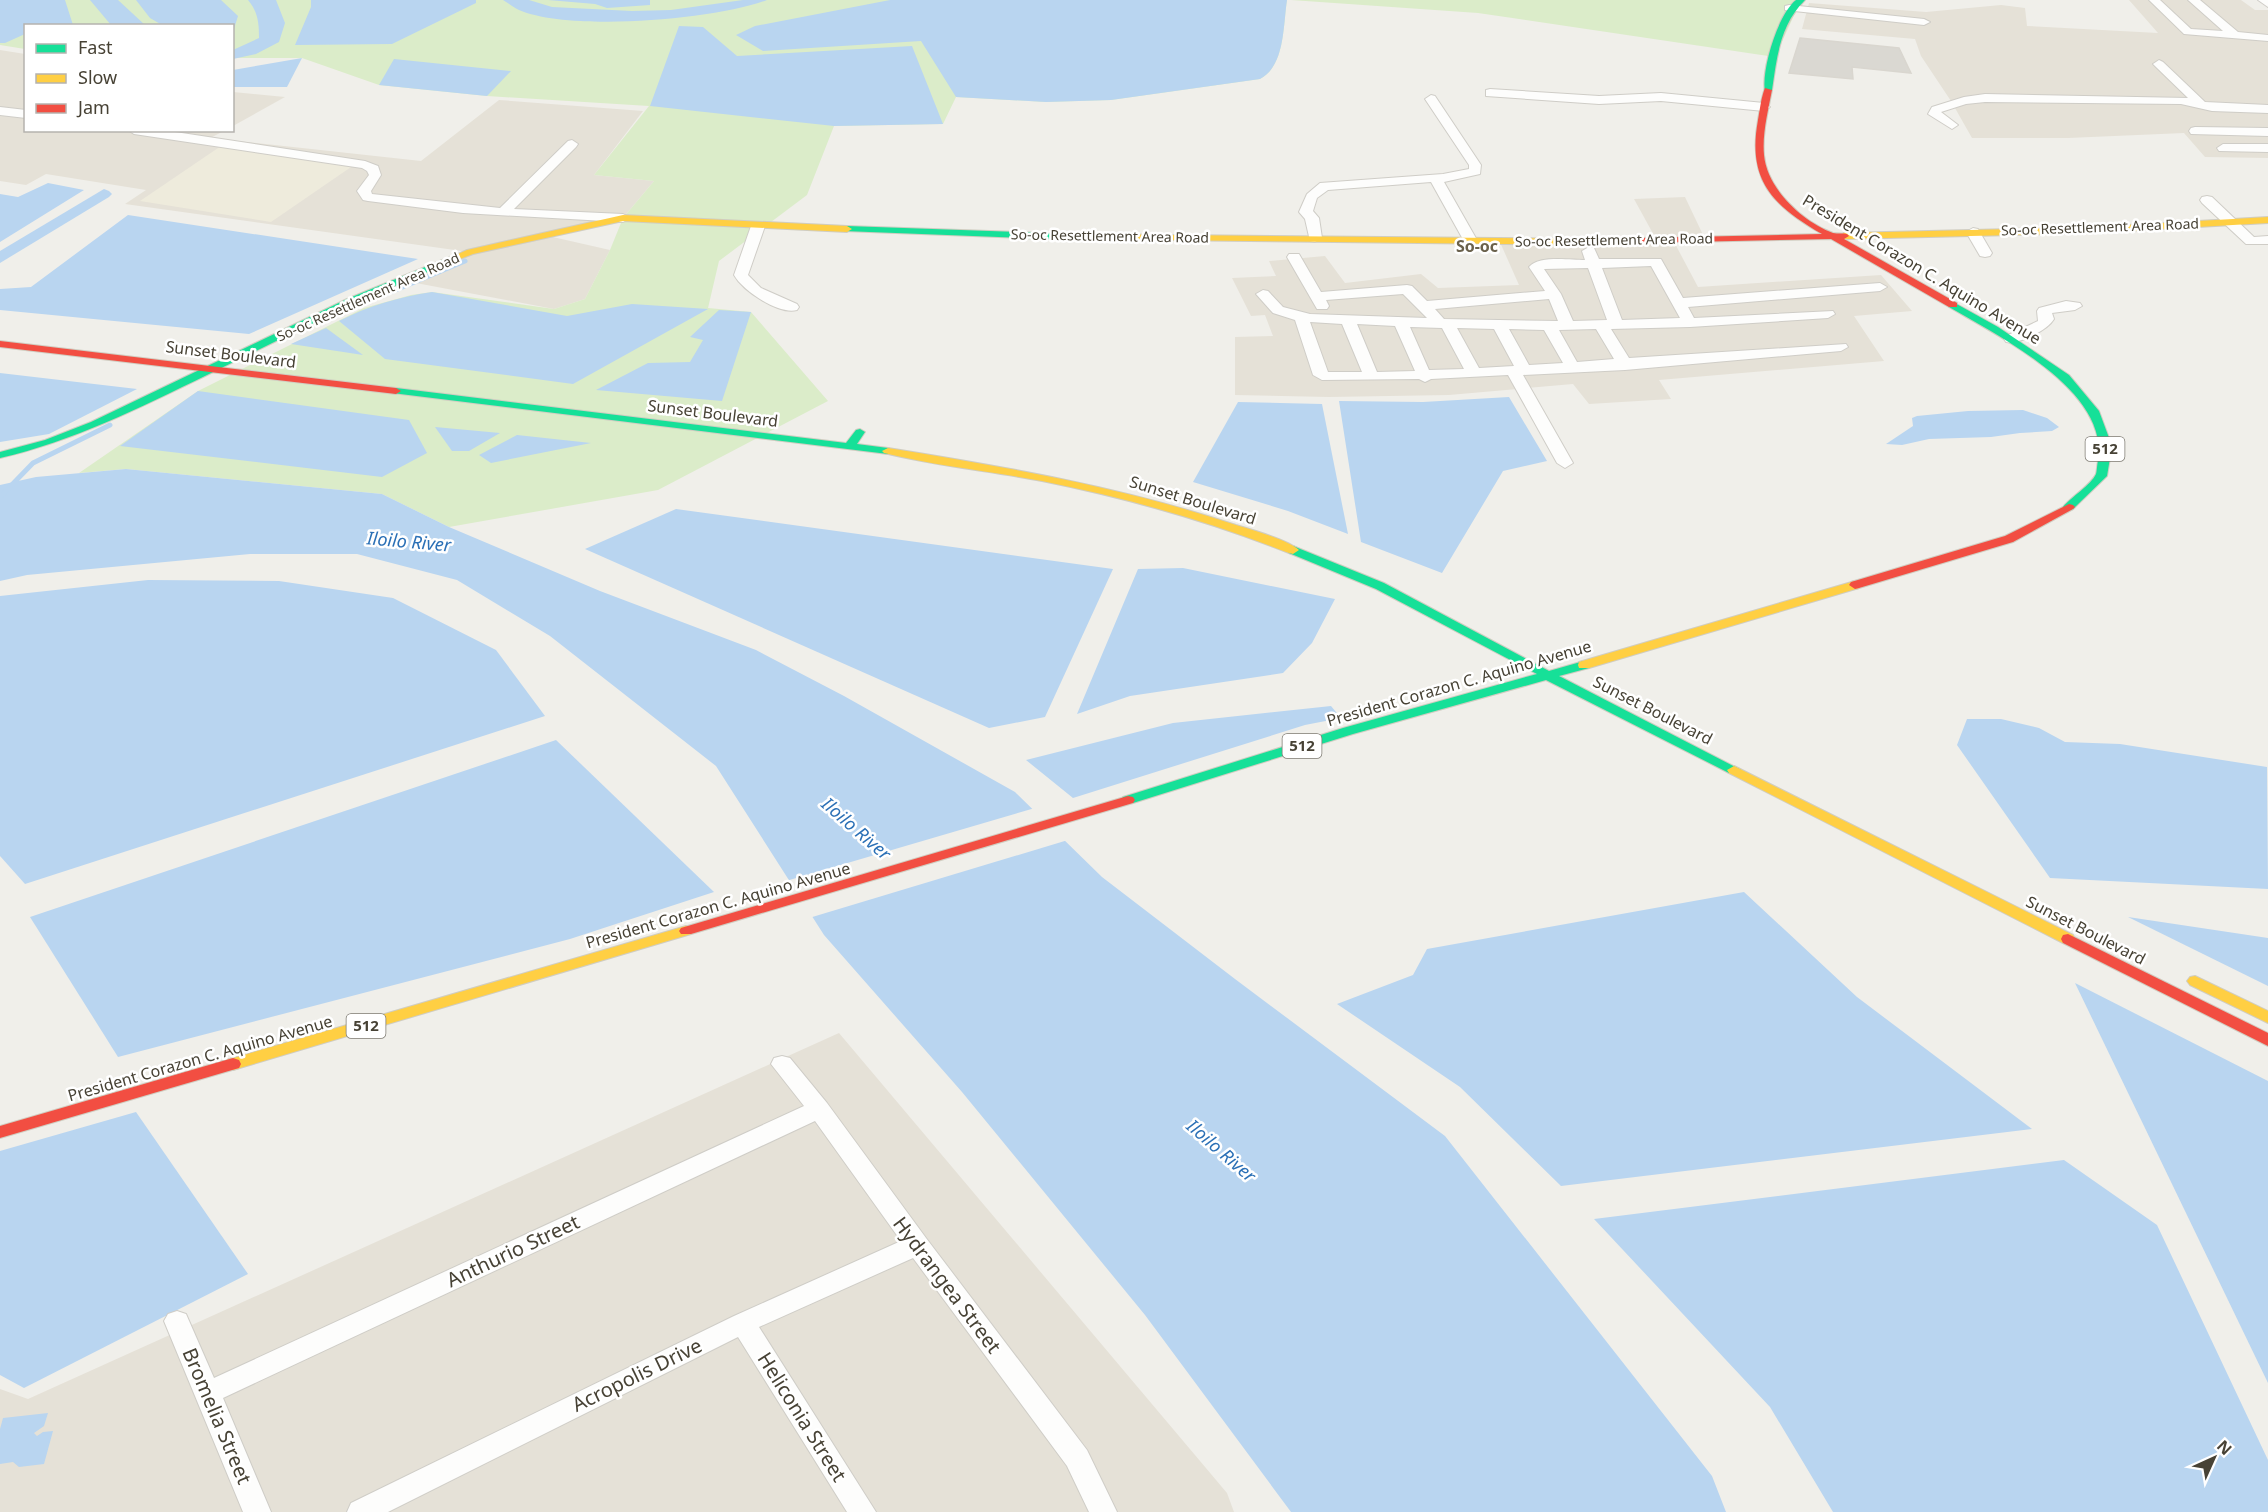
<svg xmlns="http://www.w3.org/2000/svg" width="2268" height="1512" font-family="'Noto Sans',sans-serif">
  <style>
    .residential { fill: #e5e1d7 }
    .education { fill: #eeebdc }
    .green { fill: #dbecc9 }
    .water { fill: #b9d5f0 }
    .pier { fill: #f0efea }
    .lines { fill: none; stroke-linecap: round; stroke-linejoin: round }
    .stream { stroke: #b9d5f0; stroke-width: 5 }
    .canal { fill: #b9d5f0; fill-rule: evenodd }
    .building { fill: #dad8d2; stroke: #d9d6cf; stroke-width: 1.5 }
    .street-casing { stroke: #cfcdc7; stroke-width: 2 }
    .fast-casing { stroke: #d0cdc1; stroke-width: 2 }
    .slow-casing { stroke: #d0cdc1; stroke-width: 2 }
    .jam-casing { stroke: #d0cdc1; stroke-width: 2 }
    .street { fill: #fdfdfc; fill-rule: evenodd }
    .fast { fill: #16e098; fill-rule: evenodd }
    .slow { fill: #ffcf43; fill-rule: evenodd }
    .jam { fill: #f24e42; fill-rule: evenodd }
    .labels { text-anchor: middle; stroke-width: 5; stroke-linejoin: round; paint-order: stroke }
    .far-street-label { font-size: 14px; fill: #474235; stroke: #fff }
    .shield { fill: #fff; stroke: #7e7b72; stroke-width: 1.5 }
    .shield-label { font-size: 15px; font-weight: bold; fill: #474235 }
    .far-quarter-label { font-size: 16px; font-weight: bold; fill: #6a614c; stroke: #fff }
    .street-label { font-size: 16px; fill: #474235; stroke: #fff }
    .water-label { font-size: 18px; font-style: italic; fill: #2b70b6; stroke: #fff }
    .near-street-label { font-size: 20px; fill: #474235; stroke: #fff }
  </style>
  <rect width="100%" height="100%" fill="#f0efea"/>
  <g class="residential">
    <polygon points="2129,0 2241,0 2255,10 2268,10 2268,158 2205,157 2184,133 2068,138 1972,138 1951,101 1921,56 1915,39 1802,29 1809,3 1926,12 2001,5 2025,8 2027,26 2158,33"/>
    <polygon points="0,50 25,54 26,130 224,131 210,138 421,161 499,100 643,111 594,175 654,181 623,218 544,235 610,250 585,299 554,309 400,280 469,252 125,204 146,190 46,174 26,185 0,181"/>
    <polygon points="233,92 285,97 233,126"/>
    <polygon points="1685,197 1705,239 1673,240 1698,287 1881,275 1912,311 1854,316 1884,361 1659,380 1671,399 1589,404 1573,384 1449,395 1329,397 1235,395 1235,337 1273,336 1265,315 1251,316 1232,278 1276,276 1269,261 1325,256 1345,283 1421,274 1438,288 1519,285 1499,240 1656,239 1634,199"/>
    <polygon points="839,1033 1227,1493 1234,1512 0,1512 0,1389 28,1399"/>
  </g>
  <polygon class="education" points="221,146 354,165 271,222 140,201"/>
  <g class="green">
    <path d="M0,0h1287c-4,26 -2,66 -27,79l-149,21 -65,2 -90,-5 -13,27 -109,2 -27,69 -88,66 -11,47 43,4 77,89 -170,89 -209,37 -67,-33 -256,-25 -47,4 119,-82 166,-83 47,-13 21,-3 122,17 31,-10 25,-49 13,-32 31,-37 -60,-6 55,-69 -162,-10 -108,-11 -77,-27h-69l-1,-32h-206l-1,23 -25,-4z"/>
    <polygon points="1291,0 1801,0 1775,57 1478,13"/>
  </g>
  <g class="water">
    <polygon points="0,0 65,0 73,25 26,26 25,34 5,43 0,43"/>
    <polygon points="90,0 118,0 145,25 111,25"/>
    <polygon points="136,0 221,0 238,16 233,32 232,26 162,25 150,18"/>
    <path d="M248,0h28l9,23 -6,19 -23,12 -23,5v-9l26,-12c0,-15 -1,-26 -11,-38z"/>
    <polygon points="311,0 476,0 476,3 392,44 295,45 311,7"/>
    <path d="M503,0h26l23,7 80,4 39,-1 72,-10h24c-52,20 -197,32 -248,10 -6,-3 -11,-7 -16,-10z"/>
    <polygon points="548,0 650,0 650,5 607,8 595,4"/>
    <path d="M890,0h397c-4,26 -2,66 -27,79l-149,21 -65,2 -90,-5 -35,-56 -158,10 -27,-16 19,-9z"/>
    <polygon points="679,26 703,27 737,56 912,46 943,124 834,126 650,106"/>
    <polygon points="302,58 287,87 233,87 233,70"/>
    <polygon points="394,59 511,71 487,96 379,85"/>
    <polygon points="48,183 84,190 0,242 0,194 18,197"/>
    <polygon points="128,215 418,259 249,334 0,310 0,289 31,287"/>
    <path d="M432,292l135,24 65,-12 76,5 -135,75 -188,-25 -46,-38c29,-15 60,-24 93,-29z"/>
    <polygon points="719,310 751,312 722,401 596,390 648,363 690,362 703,340 690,337"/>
    <polygon points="326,328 363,355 291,344"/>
    <polygon points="0,373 137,389 49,434 0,442"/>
    <polygon points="198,391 409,420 427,453 382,477 120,446"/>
    <polygon points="1509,397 1547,461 1503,471 1442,573 1361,542 1339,401 1423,402"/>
    <polygon points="1238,402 1322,404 1348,534 1288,511 1193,482"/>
    <polygon points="2023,410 2047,418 2059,427 2052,431 2020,433 1991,437 1929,439 1902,445 1886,444 1913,426 1912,418 1917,416 1968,411"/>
    <polygon points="435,427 500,433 469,451 452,451"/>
    <polygon points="517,435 591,443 491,463 479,455"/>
    <polygon points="126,469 382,494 449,527 600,591 756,650 844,696 1015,792 1102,877 1235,979 1445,1136 1712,1476 1726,1512 1291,1512 1145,1315 962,1092 824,935 716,766 550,636 457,580 357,554 250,554 27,575 0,581 0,485 36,477"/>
    <polygon points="676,509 1113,569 1045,717 989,728 585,549"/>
    <polygon points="1183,568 1335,599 1312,643 1283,673 1130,696 1077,714 1138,569"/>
    <polygon points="148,580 279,581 393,598 496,650 545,716 25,884 0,856 0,596"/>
    <polygon points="1331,706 1341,718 1305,725 1073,798 1026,760 1173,723"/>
    <polygon points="1967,719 2001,719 2039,728 2065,742 2120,744 2267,767 2268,889 2050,878 1957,745"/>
    <polygon points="556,740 714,892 570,939 118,1057 30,917"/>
    <polygon points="1744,892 1857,997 2032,1129 1561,1186 1460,1087 1337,1004 1413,975 1427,949"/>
    <polygon points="2128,917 2268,938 2268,986"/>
    <polygon points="2075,983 2268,1081 2268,1383"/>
    <polygon points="136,1112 248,1274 24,1388 0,1375 0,1151"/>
    <polygon points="2064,1160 2157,1225 2268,1460 2268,1512 1833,1512 1770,1407 1594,1219"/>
    <polygon points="48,1413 44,1426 34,1433 37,1436 43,1432 53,1431 44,1464 19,1467 13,1462 0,1464 0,1429 3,1418"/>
  </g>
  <polygon class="pier" points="1035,808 1068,840 809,918 786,881"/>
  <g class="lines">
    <g class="stream">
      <polyline points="381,296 465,261"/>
      <polyline points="0,497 33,463 110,425"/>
    </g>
    <polygon class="canal" points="104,189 109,191 112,194 109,197 0,263 0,251"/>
  </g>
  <polygon class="building" points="1800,38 1899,48 1911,73 1852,67 1853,79 1789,73"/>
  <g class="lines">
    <g class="street-casing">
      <g id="street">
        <polygon points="2149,0 2160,0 2191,29 2223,31 2188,0 2200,0 2238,32 2268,35 2268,41 2184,34"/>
        <polygon points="2258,0 2268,0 2268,7"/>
        <polygon points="1789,5 1924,19 1930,22 1924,25 1785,10 1785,6"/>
        <polygon points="2159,60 2163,62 2205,102 2268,105 2268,113 2212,111 2181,104 1985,102 1966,104 1941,112 1958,125 1952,129 1928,114 1932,107 1964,97 1985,94 2188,98 2155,66 2153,64"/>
        <polygon points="1490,89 1599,96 1661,93 1764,103 1770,107 1764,111 1661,101 1599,104 1486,96 1486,90"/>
        <polygon points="1431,95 1435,96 1481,165 1480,174 1444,182 1477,240 1475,243 1465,243 1431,182 1328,190 1317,198 1313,211 1319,218 1322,238 1315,242 1310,241 1305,219 1299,212 1307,194 1320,183 1443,174 1469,169 1469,165 1425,99"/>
        <polygon points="0,107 26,110 26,118 0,115"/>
        <polygon points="2195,127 2268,128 2268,136 2191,134 2189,131 2191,128"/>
        <polygon points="128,130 162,130 365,161 378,166 381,175 371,191 372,194 500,208 568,141 572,140 578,144 576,147 514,209 623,214 630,218 623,222 463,213 368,201 363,200 357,191 369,175 367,171 362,168 134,134"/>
        <polygon points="2223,144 2268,144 2268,152 2219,151 2217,148"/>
        <polygon points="2207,196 2212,197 2254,237 2268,236 2268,244 2246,244 2202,203 2200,200 2202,197"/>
        <path d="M758,222l7,4 -17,49 13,13 36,16 2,3 -2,3c-18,5 -54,-19 -63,-35l17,-49z"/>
        <polygon points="1973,228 1978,229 1992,253 1990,256 1985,257 1980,256 1966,232"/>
        <path d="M1589,247l5,1 5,11h62l22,39 197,-15 7,4 -7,4 -192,16 6,11 139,-7 2,3 -7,4 -138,9 -79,2 18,29 217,-14 2,3 -7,4 -216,19 -102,5 50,88 -8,5 -8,-5 -49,-88 -77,4 -6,3 -6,-3 -97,1 -9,-5 -18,-55 -22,-7 -17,-19 7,-4 5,1 15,16 27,7 117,4 -24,-24 -77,6 3,6 -2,3h-10l-30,-52 2,-3h10l22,38 86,-7 5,1 15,15 118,-10 -16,-24c10,-12 41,-7 56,-7l-3,-9zM1651,266l29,52 -58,2 -20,-52zM1588,268l19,52 -34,1 -12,-27 -17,-25zM1549,299l9,22 -114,-2 -9,-10zM1310,322l32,2 20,48h-34zM1357,324l38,2 20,45 -38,1zM1410,327l32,1 22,41 -35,1zM1457,328l37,1 20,37 -35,2zM1509,329l35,1 19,33 -34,2zM1596,329l18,30 -37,3 -18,-32z"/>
        <path d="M2066,301l14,2 2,3 -7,4 -23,3 2,6c-6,11 -36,26 -48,23l-2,-3 2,-3 32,-15 -1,-10 2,-3z"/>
        <polygon points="782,1056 790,1058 827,1103 926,1238 1087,1450 1117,1512 1089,1512 1067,1466 913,1258 759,1327 876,1512 847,1512 738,1337 388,1512 347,1512 351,1503 734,1316 901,1241 815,1121 223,1398 271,1512 243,1512 164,1321 168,1314 177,1311 186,1314 214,1378 804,1106 771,1064 774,1058"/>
      </g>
    </g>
    <g class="fast-casing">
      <g id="fast">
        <path d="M1796,0h9c-25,25 -28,56 -33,90l-7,2c-4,-22 13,-78 31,-92z"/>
        <polygon points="847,226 1074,234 1079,237 1074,240 844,231 844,227"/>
        <path d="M452,256l3,1v4c-85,33 -166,74 -248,114 -68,33 -133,66 -207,83v-6l45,-12 46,-18 256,-123z"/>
        <path d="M1953,302l45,25 71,48 30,36 13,35 -5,30 -34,33 -4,1 -6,-3c8,-10 28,-22 33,-33 1,-3 1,-9 2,-13 12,-70 -98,-124 -149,-154v-4z"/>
        <polygon points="396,388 846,443 856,430 860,429 865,432 857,444 888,448 894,451 888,454 392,393 391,391"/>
        <polygon points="1293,546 1384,583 1549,671 1584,661 1589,662 1590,665 1589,668 1559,676 1741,770 1739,773 1729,773 1546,680 1353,734 1133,803 1123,803 1121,800 1123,797 1343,728 1537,674 1376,589 1289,553 1287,550"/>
      </g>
    </g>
    <g class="slow-casing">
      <g id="slow">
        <polygon points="623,215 847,226 852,229 847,232 623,221 473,254 452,262 447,259 467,250"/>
        <polygon points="2268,217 2268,223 2092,233 1844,239 1839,236 1844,233 2092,227"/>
        <polygon points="1074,234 1595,239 1600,242 1595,245 1071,239 1071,235"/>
        <path d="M888,448c118,19 234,39 348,77 14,4 54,16 63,25l-6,4 -4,-1c-81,-32 -162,-55 -247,-72 -52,-10 -106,-15 -158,-28l-2,-2z"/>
        <polygon points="1855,581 1861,585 1859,588 1589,668 1579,668 1578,665 1579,662"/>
        <polygon points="1734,766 2073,935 2075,939 2073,943 2063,943 1729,773 1727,770"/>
        <polygon points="686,926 691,928 693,931 691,934 233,1070 227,1068 225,1064 227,1060"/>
        <polygon points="2195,976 2268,1011 2268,1023 2190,985 2187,981 2190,977"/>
      </g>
    </g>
    <g class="jam-casing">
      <g id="jam">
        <path d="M1765,88l7,2c-4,21 -10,44 -8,65 3,34 39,67 69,78 5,1 10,0 14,1l2,2 -5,3 113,64v4h-8l-118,-68 -239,5v-4l3,-1 227,-5c-50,-29 -75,-54 -64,-114 2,-11 3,-22 7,-32z"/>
        <polygon points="0,341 396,388 401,391 396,394 0,347"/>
        <polygon points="2069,504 2073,505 2075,507 2073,509 2013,542 1859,588 1855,589 1849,585 1851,582 2005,536"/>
        <polygon points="1128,796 1133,797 1135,800 1133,803 691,934 681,934 679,931 681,928"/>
        <polygon points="2068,934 2268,1033 2268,1046 2063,943 2061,939 2063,935"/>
        <polygon points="233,1058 239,1060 241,1064 239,1068 0,1138 0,1126"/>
      </g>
    </g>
    <use href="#street" class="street"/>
    <use href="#fast" class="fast"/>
    <use href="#slow" class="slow"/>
    <use href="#jam" class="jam"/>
  </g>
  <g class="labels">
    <g class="far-street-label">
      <text transform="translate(2100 227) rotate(-2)" y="5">So-oc Resettlement Area Road</text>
      <text transform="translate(1110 236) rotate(1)" y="5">So-oc Resettlement Area Road</text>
      <text transform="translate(1614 240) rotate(-1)" y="5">So-oc Resettlement Area Road</text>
      <text transform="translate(368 297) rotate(-24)" y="5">So-oc Resettlement Area Road</text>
    </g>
    <g class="shield">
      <rect x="2085.5" y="437" width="39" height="24" rx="4.5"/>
      <rect x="1282.5" y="734" width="39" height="24" rx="4.5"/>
      <rect x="346.5" y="1014" width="39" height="24" rx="4.5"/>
    </g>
    <g class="shield-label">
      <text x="2105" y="454">512</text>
      <text x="1302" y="751">512</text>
      <text x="366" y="1031">512</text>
    </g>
    <g class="far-quarter-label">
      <text x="1477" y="252">So-oc</text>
    </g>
    <g class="street-label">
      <text transform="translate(1922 269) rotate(31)" y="6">President Corazon C. Aquino Avenue</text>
      <text transform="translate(231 354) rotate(7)" y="6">Sunset Boulevard</text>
      <text transform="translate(713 413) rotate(7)" y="6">Sunset Boulevard</text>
      <text transform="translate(1193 500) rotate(17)" y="6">Sunset Boulevard</text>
      <text transform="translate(1459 683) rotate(-16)" y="6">President Corazon C. Aquino Avenue</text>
      <text transform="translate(1653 710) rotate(27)" y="6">Sunset Boulevard</text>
      <text transform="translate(718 905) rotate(-16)" y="6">President Corazon C. Aquino Avenue</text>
      <text transform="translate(2086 930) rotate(27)" y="6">Sunset Boulevard</text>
      <text transform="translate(200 1058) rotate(-16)" y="6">President Corazon C. Aquino Avenue</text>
    </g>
    <g class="water-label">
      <text transform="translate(409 542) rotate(5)" y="6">Iloilo River</text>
      <text transform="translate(856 829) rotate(41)" y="6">Iloilo River</text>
      <text transform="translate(1221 1151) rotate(41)" y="6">Iloilo River</text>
    </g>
    <g class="near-street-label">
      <text transform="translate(513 1251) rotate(-25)" y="7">Anthurio Street</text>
      <text transform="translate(947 1285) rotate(53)" y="7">Hydrangea Street</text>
      <text transform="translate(637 1375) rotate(-26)" y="7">Acropolis Drive</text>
      <text transform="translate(217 1416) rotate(67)" y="7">Bromelia Street</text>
      <text transform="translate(802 1417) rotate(58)" y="7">Heliconia Street</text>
    </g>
  </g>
  <rect x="24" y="24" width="210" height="108" fill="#ffffff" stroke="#b5b3ae" stroke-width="1.5"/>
  <rect x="36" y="44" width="30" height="9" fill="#16e098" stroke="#b5b3ae" stroke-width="1.5"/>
  <text x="78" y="54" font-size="18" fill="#474235">Fast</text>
  <rect x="36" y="74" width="30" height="9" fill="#ffcf43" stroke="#b5b3ae" stroke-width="1.5"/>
  <text x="78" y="84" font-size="18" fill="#474235">Slow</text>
  <rect x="36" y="104" width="30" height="9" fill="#f24e42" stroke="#b5b3ae" stroke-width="1.5"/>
  <text x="78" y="114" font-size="18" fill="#474235">Jam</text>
  <g transform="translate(2214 1458) rotate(45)" stroke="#ffffff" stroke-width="4.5" paint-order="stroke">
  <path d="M0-4.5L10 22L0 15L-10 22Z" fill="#474235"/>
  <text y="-9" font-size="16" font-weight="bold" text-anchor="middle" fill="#474235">N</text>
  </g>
</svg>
